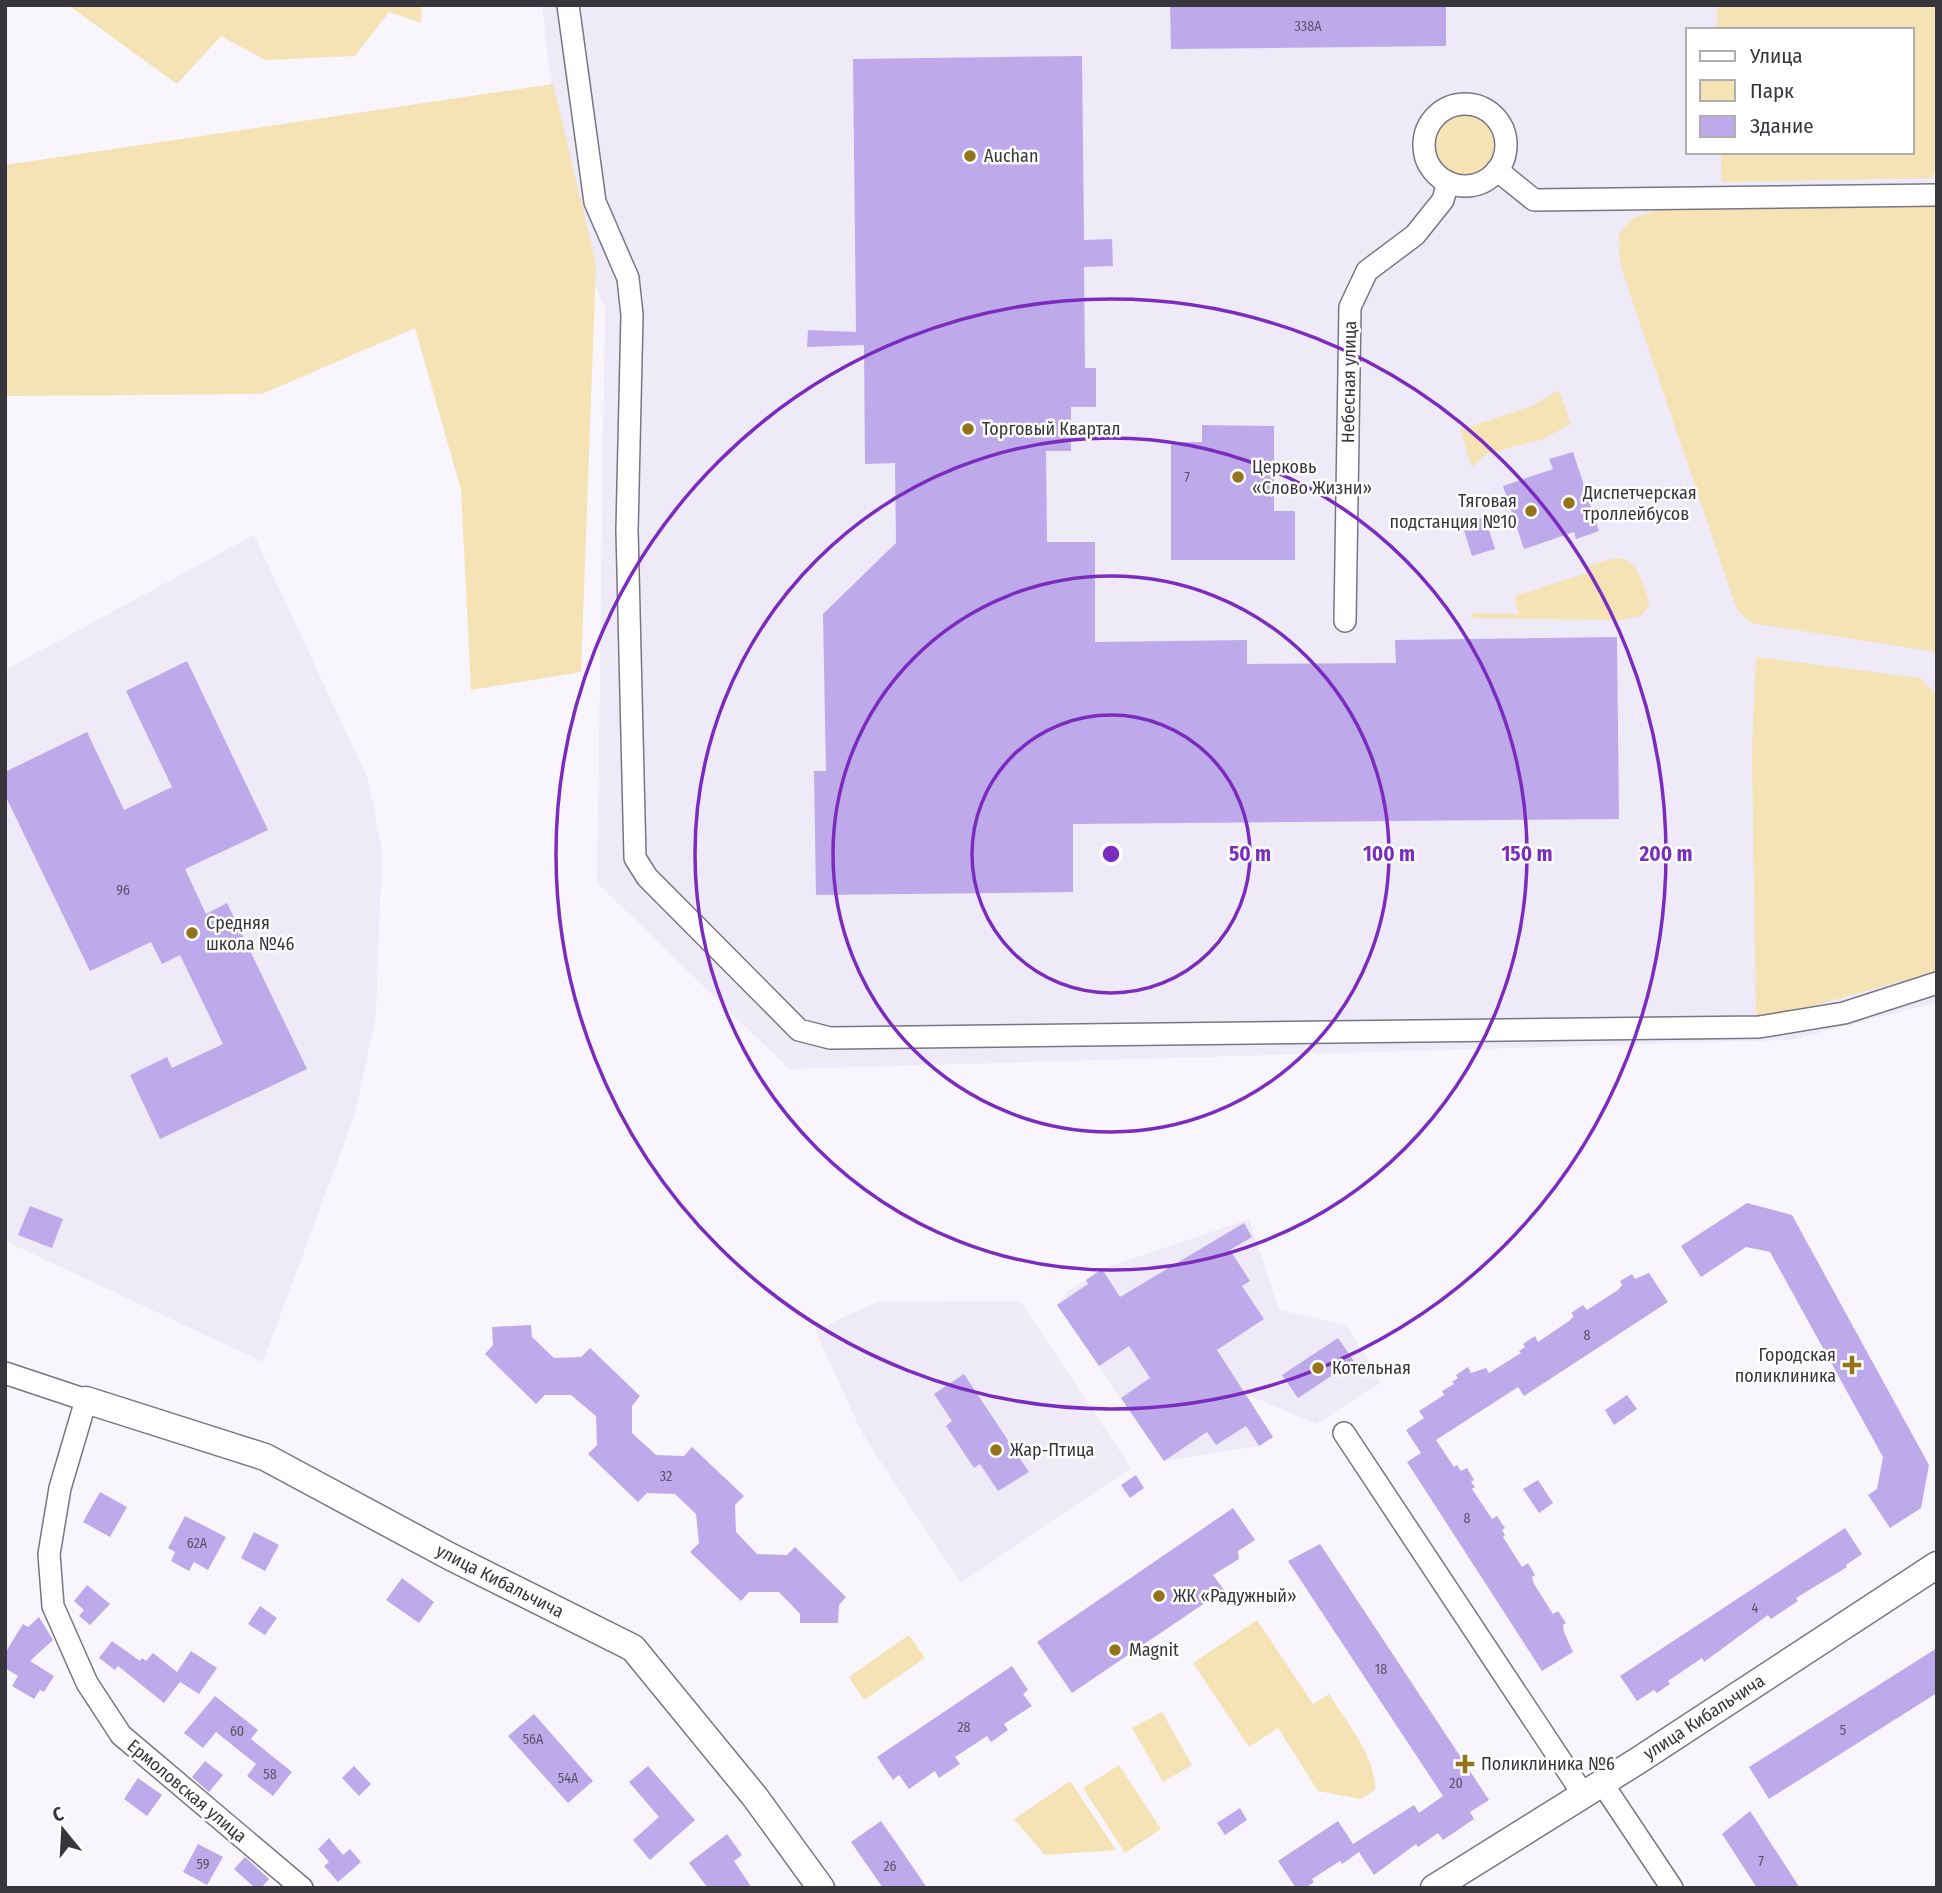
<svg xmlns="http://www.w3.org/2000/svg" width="1942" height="1893" font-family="'Fira Sans Condensed',sans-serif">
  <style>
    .built { fill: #eeeaf8; fill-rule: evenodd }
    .green { fill: #f5e2b5 }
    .building { fill: #bea9eb }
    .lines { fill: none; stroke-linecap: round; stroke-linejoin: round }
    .minor-casing { stroke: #797583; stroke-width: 24 }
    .tertiary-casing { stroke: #797583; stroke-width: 29 }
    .minor { stroke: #fff; stroke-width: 21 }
    .tertiary { stroke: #fff; stroke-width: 26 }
    .ring { fill: none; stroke: #7b2cbf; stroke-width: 3.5 }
    .poi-dot { fill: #94731a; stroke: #fff; stroke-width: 2.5 }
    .labels { text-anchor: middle; stroke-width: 5; stroke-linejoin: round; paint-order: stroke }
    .number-label { font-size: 14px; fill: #5a5368 }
    .poi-label { font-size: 18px; fill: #38363c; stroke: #fff; text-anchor: start }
    .street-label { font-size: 18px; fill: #38363c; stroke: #fff }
    .centre { fill: #7b2cbf; stroke: #fff; stroke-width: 3.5 }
    .ring-label { font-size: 21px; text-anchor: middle; font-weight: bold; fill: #7b2cbf; stroke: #fff; stroke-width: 5; stroke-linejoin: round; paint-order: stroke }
  </style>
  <rect width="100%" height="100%" fill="#f8f6fc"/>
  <g class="built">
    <path d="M542,5h1388l7,345v652l-145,38 -1003,29 -192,-186 8,-575 -38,-89zM1688,30h224v122h-224z"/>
    <polygon points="254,535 368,779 382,851 376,1015 355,1114 263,1362 5,1241 5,670"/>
    <polygon points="1249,1219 1279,1310 1347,1325 1381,1383 1316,1424 1246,1394 1273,1437 1259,1446 1164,1461 1057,1305 1068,1291 1102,1269"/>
    <polygon points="1020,1301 1131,1468 961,1583 862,1433 815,1330 878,1302"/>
  </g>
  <g class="green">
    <polygon points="68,5 422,5 421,23 389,12 355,56 265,60 221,36 177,84"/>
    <polygon points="1717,5 1937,5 1937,171 1931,178 1722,182 1721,152 1912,152 1912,30 1717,30"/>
    <polygon points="553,84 596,264 581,672 471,690 461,490 415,328 262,394 5,396 5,165"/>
    <circle cx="1466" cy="146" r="31"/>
    <polygon points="1937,206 1937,652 1751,623 1737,610 1620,264 1619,234 1631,219 1657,210"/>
    <polygon points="1559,390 1571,424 1543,439 1486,454 1472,467 1460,430 1532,406"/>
    <path d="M1616,558c24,1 27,28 34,47l-9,11 -23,4 -147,-2 1,-5 46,1 -3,-18 72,-23 -1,-7z"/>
    <polygon points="1756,657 1920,678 1937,695 1937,971 1788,1013 1756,1017 1752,752"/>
    <path d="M1257,1620l56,84 16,-10c18,29 47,62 46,96l-14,9 -43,-8 -40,-63 -29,19 -56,-84z"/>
    <polygon points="909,1635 925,1658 864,1700 849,1677"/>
    <polygon points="1162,1712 1192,1765 1163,1782 1132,1728"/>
    <polygon points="1119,1765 1161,1829 1125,1853 1083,1788"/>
    <polygon points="1070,1781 1116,1850 1045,1855 1014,1819"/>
  </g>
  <g class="building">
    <polygon points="1170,5 1446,5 1446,46 1171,49"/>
    <polygon points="1082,56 1084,240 1112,239 1113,266 1084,267 1085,368 1096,368 1096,407 1071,407 1071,451 1046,451 1047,542 1095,542 1095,642 1247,640 1247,664 1396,663 1395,640 1617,637 1619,819 1073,824 1073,892 816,895 814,771 826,771 823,614 896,543 895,463 865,464 864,345 807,347 808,330 856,332 853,59"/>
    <polygon points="1202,425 1274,426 1274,511 1295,511 1295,560 1171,560 1171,442 1202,442"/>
    <polygon points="1573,452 1599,531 1576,539 1574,532 1524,549 1503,486 1553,469 1549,459"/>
    <polygon points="1485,517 1495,549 1472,556 1462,524"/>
    <polygon points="187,661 268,830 185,869 206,914 227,903 307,1069 160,1139 130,1075 167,1057 172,1068 223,1044 180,955 162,964 151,942 90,971 5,795 5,772 87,732 124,810 172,787 126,691"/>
    <polygon points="1747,1203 1792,1215 1929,1465 1921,1508 1890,1528 1868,1495 1877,1489 1883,1457 1770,1252 1746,1247 1701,1277 1681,1246"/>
    <polygon points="30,1206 63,1219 52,1248 18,1235"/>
    <polygon points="1244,1223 1252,1237 1230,1250 1250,1281 1242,1286 1264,1319 1217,1350 1273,1437 1259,1446 1246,1426 1216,1445 1207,1432 1164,1461 1121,1398 1150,1378 1129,1346 1099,1366 1057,1305 1088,1284 1086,1280 1102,1269 1120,1297"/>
    <polygon points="1649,1273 1668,1302 1524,1396 1518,1387 1436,1440 1454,1467 1457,1465 1461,1471 1467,1468 1474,1480 1471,1482 1475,1487 1472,1489 1492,1519 1497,1516 1505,1528 1502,1530 1505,1535 1503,1537 1522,1567 1528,1563 1535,1575 1532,1577 1534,1584 1553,1614 1558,1611 1566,1623 1563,1625 1564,1632 1573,1652 1542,1671 1407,1462 1421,1453 1406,1430 1424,1418 1419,1411 1444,1395 1442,1391 1454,1384 1452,1382 1458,1378 1456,1375 1468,1367 1471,1373 1486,1368 1489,1373 1521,1353 1519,1351 1525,1347 1523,1344 1535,1336 1538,1342 1569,1321 1574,1316 1571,1313 1583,1305 1587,1310 1618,1290 1622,1285 1620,1281 1632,1274 1635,1279"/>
    <polygon points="531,1325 532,1337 554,1358 581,1357 590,1348 640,1396 632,1406 632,1433 656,1455 684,1456 692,1447 744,1496 735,1505 736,1532 757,1554 787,1555 795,1547 846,1597 839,1605 838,1623 800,1623 800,1614 779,1592 749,1592 741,1601 690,1552 699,1543 696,1514 675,1494 647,1493 638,1502 588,1454 597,1445 596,1416 571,1395 545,1395 536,1404 485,1354 493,1345 492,1327"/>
    <polygon points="1338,1338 1354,1361 1298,1398 1282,1375"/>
    <polygon points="964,1374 1029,1472 998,1491 980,1464 974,1468 946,1426 952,1421 934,1394"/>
    <polygon points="1627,1395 1637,1409 1614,1425 1605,1410"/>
    <polygon points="1136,1475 1144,1488 1130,1498 1121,1485"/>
    <polygon points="1538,1480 1553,1503 1539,1513 1523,1489"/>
    <polygon points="100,1492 127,1507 110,1537 83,1522"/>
    <polygon points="1233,1508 1255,1540 1238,1551 1239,1559 1213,1575 1224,1590 1072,1693 1037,1642"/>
    <polygon points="185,1516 226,1537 208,1570 194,1562 189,1571 171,1561 175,1552 168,1548"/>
    <polygon points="1845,1528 1862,1554 1846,1565 1847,1567 1796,1598 1798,1601 1771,1619 1768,1615 1704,1662 1702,1658 1668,1681 1670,1684 1657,1693 1654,1690 1637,1701 1620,1676"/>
    <polygon points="254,1532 279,1545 265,1571 241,1558"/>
    <polygon points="1320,1544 1489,1800 1470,1812 1474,1819 1443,1840 1438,1833 1418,1847 1416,1844 1374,1875 1359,1852 1342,1864 1340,1861 1312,1879 1314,1882 1305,1888 1296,1888 1278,1861 1338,1821 1353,1844 1414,1805 1419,1813 1443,1796 1288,1561"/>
    <polygon points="402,1578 434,1602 419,1623 386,1600"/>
    <polygon points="87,1585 110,1604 90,1625 79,1616 84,1610 74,1601"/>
    <polygon points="260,1606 277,1618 265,1635 248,1624"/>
    <polygon points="39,1617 53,1640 30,1661 54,1676 44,1692 40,1690 34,1699 12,1686 18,1676 5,1668 5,1653 23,1624 28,1627"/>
    <polygon points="112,1641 140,1661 142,1658 146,1661 153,1653 177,1672 191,1651 217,1668 199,1694 180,1682 164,1703 118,1666 115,1670 99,1658"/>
    <polygon points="1937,1648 1937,1693 1769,1799 1749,1767"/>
    <polygon points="1012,1666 1028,1690 1023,1694 1032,1706 1004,1724 1008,1730 991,1742 987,1736 955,1757 960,1764 939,1778 935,1771 909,1789 899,1775 893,1780 877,1757"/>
    <polygon points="215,1696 258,1730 251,1739 292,1772 273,1796 247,1776 256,1764 216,1732 203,1748 184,1733"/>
    <polygon points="534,1714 593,1781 568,1803 508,1736"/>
    <polygon points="205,1761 223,1775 209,1792 192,1777"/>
    <polygon points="354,1766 371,1784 359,1796 342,1778"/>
    <polygon points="648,1766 695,1820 650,1860 633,1840 659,1817 629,1782"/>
    <polygon points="138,1778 162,1795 147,1816 124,1799"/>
    <polygon points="1240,1808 1247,1820 1225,1835 1217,1823"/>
    <polygon points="1750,1811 1800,1888 1757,1888 1722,1834"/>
    <polygon points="881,1821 902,1851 927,1888 883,1888 851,1842"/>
    <polygon points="727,1834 742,1855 734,1861 752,1888 708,1888 689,1863"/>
    <polygon points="329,1838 343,1855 350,1849 361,1862 338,1882 324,1866 329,1862 318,1849"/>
    <polygon points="198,1844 223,1857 207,1885 183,1872"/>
    <polygon points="245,1857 269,1879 261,1888 255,1888 234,1869"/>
  </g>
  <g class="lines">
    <g class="minor-casing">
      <g id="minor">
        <polyline points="568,5 595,202 628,278 632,315 627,530 635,858 647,877 799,1030 830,1038 1759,1027 1844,1013 1937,983"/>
        <circle cx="1465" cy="145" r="41"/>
        <polyline points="1497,170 1534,200 1937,195"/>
        <polyline points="1345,621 1350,307 1367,271 1415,235 1443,200 1448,182"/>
        <polyline points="5,1373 86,1400 60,1488 49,1554 53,1606 87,1683 121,1735 302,1888"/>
        <polyline points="1344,1433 1583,1794"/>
        <polyline points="1602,1783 1672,1888"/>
      </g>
    </g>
    <g class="tertiary-casing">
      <g id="tertiary">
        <polyline points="86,1400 265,1457 449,1556 633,1648 755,1797 821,1888"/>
        <polyline points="1434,1888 1639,1760 1937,1565"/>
      </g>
    </g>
    <use href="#minor" class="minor"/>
    <use href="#tertiary" class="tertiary"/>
  </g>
  <g class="ring">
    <circle cx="1111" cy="854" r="139"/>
    <circle cx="1111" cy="854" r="278"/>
    <circle cx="1111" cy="854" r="416"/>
    <circle cx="1111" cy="854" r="555"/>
  </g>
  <g class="poi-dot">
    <circle cx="970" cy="156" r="7"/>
    <circle cx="968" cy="429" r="7"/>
    <circle cx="1238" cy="477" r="7"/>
    <circle cx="1569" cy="503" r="7"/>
    <circle cx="1531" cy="511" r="7"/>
    <circle cx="192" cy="933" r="7"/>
    <path d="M1848.5 1354.5h7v7h7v7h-7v7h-7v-7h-7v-7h7z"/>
    <circle cx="1318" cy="1368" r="7"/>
    <circle cx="996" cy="1450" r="7"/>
    <circle cx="1159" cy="1596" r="7"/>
    <circle cx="1115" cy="1650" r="7"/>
    <path d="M1461.5 1753.5h7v7h7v7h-7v7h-7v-7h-7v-7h7z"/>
  </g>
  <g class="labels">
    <g class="number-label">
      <text x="1308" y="31">338А</text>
      <text x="1187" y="482">7</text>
      <text x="123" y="895">96</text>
      <text x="1587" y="1340">8</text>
      <text x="666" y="1481">32</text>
      <text x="1467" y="1523">8</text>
      <text x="197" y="1548">62А</text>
      <text x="1755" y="1613">4</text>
      <text x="1381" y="1674">18</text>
      <text x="964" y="1732">28</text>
      <text x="1843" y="1735">5</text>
      <text x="237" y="1736">60</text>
      <text x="533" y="1744">56А</text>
      <text x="270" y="1779">58</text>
      <text x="568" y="1783">54А</text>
      <text x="1456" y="1788">20</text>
      <text x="1761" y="1866">7</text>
      <text x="203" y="1869">59</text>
      <text x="890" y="1871">26</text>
    </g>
    <g class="poi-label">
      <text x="984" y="162">Auchan</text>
      <text x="982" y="435">Торговый Квартал</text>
      <text x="1252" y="473">Церковь<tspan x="1252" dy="21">«Слово Жизни»</tspan></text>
      <text x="1583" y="499">Диспетчерская<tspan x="1583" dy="21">троллейбусов</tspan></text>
      <text x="1517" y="507" text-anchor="end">Тяговая<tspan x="1517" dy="21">подстанция №10</tspan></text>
      <text x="206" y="929">Средняя<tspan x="206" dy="21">школа №46</tspan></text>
      <text x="1836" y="1361" text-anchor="end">Городская<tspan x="1836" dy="21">поликлиника</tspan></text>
      <text x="1332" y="1374">Котельная</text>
      <text x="1010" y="1456">Жар-Птица</text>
      <text x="1173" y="1602">ЖК «Радужный»</text>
      <text x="1129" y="1656">Magnit</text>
      <text x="1481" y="1770">Поликлиника №6</text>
    </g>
    <g class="street-label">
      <text transform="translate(1349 382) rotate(-89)" y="6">Небесная улица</text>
      <text transform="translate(500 1581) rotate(27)" y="6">улица Кибальчича</text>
      <text transform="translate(1704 1717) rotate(-33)" y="6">улица Кибальчича</text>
      <text transform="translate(187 1791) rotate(40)" y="6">Ермоловская улица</text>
    </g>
  </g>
  <circle cx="1111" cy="854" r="10" class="centre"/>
  <g class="ring-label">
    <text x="1250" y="861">50 m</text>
    <text x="1389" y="861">100 m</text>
    <text x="1527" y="861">150 m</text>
    <text x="1666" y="861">200 m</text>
  </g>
  <rect width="1942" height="1893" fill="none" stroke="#38363c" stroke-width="14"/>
  <rect x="1686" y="28" width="228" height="126" fill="#ffffff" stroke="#afafb1" stroke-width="2"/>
  <rect x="1700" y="51" width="35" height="10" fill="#ffffff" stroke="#afafb1" stroke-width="2"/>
  <text x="1750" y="63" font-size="21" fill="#38363c">Улица</text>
  <rect x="1700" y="80" width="35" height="21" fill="#f5e2b5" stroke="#afafb1" stroke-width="2"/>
  <text x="1750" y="98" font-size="21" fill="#38363c">Парк</text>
  <rect x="1700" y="116" width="35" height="21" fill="#bea9eb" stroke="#afafb1" stroke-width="2"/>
  <text x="1750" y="133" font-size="21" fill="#38363c">Здание</text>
  <g transform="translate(63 1830) rotate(342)" stroke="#ffffff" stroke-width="5" paint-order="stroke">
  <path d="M0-5L12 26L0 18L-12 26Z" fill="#38363c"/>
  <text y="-10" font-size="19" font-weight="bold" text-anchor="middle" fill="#38363c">С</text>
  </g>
</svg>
